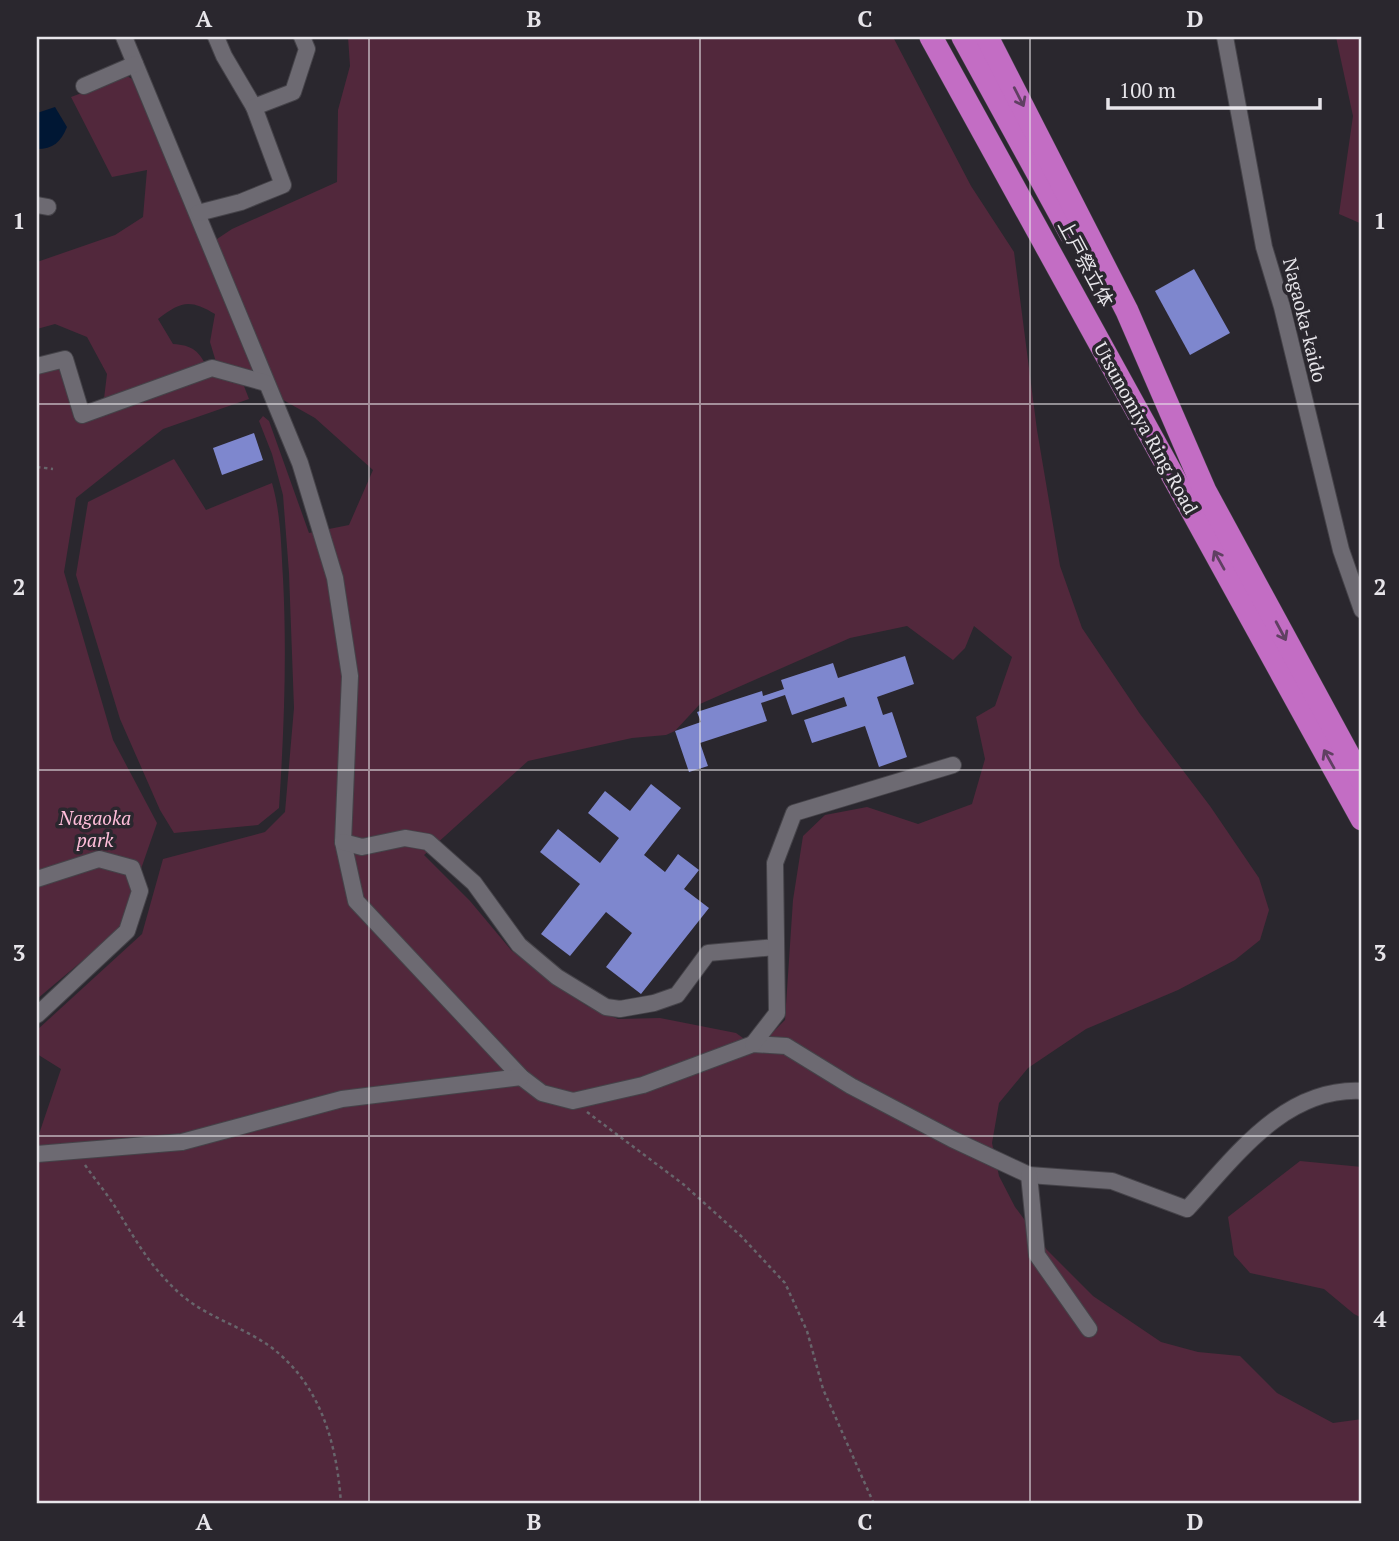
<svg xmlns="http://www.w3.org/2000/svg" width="1399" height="1541" font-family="'PT Serif','Noto Sans JP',serif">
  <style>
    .green { fill: #52283c; fill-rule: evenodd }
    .water { fill: #001734 }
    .building { fill: #7e87ce }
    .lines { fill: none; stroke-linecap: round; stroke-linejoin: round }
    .minor-casing { stroke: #454349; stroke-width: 18 }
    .highway-casing { stroke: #454349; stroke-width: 24 }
    .path { stroke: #67656b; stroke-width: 2.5; stroke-dasharray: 3.5 3.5; stroke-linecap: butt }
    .minor { stroke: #6d6a72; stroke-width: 16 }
    .highway { stroke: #c36dc4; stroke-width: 23 }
    .oneway { stroke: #604062 }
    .grid { fill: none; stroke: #e7e5ea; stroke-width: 2; stroke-opacity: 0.55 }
    .labels { text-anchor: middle; stroke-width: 7; stroke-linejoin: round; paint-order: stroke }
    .street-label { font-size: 19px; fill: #e7e5ea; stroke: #2a272e }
    .park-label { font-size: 19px; font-style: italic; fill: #febdd9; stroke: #2a272e }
    .neatline { fill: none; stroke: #e7e5ea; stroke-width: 2.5 }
    .grid-label { font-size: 23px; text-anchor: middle; font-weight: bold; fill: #e7e5ea }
  </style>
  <rect width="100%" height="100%" fill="#2a272e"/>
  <g class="green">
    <path d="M348,37h545l78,149 43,66 23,178 23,136 22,62 58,86 70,92 49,72 10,32 -9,30 -25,20 -57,30 -92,39 -58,39 -29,35 -7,40 7,33 16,31 32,43 46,46 68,46 37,10 42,4 37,37 56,30 29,-4v85h-1325v-364l24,-71 -24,-15v-24l105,-96 21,-75 102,-27 20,-20 9,-104 -5,-135 -6,-78 -11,-41 -13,-33 4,-5 6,5 40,112 40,-8 24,-55 -58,-52 -99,-56 -6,-20 5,-28c-25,-15 -34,-13 -57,5l15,25c19,1 27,7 35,26l-105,37 4,-33 -20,-37 -32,-13 -18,5v-67l78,-27 28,-18 4,-47 -35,7 -41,-80 56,-21 5,3 36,86 49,74 15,-10 105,-47 1,-72 12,-44zM907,626l46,34 12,-12 9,-22 38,31 -17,49 -19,11 9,42 -13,45 -54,20 -51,-17 -42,8 -22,21 -10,64 -8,120 -28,28 -21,-15 -76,-15 -42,1 -31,-13 -37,-24 -39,-32 -41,-49 -46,-46 104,-94 104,-23 34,-3 9,-4 25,-27 150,-66z"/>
    <polygon points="1336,37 1362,37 1362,224 1339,214 1353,116"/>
    <polygon points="61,367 81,422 207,372 242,381 249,399 163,429 76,498 64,572 113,740 157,823 120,929 37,999 37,371"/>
    <path d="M174,459l32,51 66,-27c9,31 9,63 11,95 4,77 1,153 -4,230l-21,17 -84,8 -14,-23 -40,-91 -44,-144 12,-73z"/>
    <polygon points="1300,1161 1362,1167 1362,1318 1354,1314 1324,1289 1250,1273 1234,1255 1228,1217"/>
  </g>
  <path class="water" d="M55,107l12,20c-6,15 -14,22 -30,22v-36z"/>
  <g class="building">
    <polygon points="1194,269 1230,333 1190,355 1155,291"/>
    <polygon points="254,433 263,460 222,475 213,448"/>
    <polygon points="905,656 914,684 877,697 883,715 892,712 907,757 879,767 865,726 812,743 804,720 847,706 844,697 792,715 785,695 761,703 767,721 700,743 708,766 689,772 675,731 701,722 697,712 762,691 763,696 784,689 781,680 833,663 838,678"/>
    <polygon points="651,784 681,808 644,855 665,872 678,854 699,870 684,889 709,908 641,994 606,967 632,933 606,912 570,956 541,934 580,884 540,852 558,829 600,863 619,838 588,813 605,791 630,811"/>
  </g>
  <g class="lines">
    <g class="minor-casing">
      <g id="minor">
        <path d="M124,37l176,426 35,115 15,98 -7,166 13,59 165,176 21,16 31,8 70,-16 110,-41 33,2 65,40 101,53 77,36 83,6 75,28c48,-52 97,-122 175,-118"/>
        <polyline points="216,37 224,56 254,107"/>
        <polyline points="1225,37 1264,247 1282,307 1341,550 1362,610"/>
        <polyline points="84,86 135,64"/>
        <polyline points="37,205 48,207"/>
        <polyline points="198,213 241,202 283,185 254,107 293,92 307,49 302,37"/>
        <polyline points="37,366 65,359 82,415 212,368 266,383"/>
        <polyline points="343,842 362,847 405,838 428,842 474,883 519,945 557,977 606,1007 620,1009 654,1003 677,995 708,953 776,947"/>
        <polyline points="37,879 99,859 132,868 140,891 127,931 37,1015"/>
        <polyline points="753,1044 777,1013 775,863 794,813 953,765"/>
        <polyline points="37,1154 182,1142 342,1099 521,1077"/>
        <polyline points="1029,1175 1037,1255 1089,1329"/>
      </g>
    </g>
    <g class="highway-casing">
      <g id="highway">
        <polyline points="931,37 1362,819"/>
        <polyline points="963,37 1071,234"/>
        <polyline points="987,37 1127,311 1205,491 1362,780"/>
      </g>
    </g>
    <g class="path">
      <polyline points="37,467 53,469"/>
      <polyline points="587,1112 683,1184 741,1236 785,1283 807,1331 823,1389 874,1504"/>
      <path d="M85,1165c11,16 24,31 34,48 19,31 30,51 57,77 25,25 63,35 92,55 52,37 69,98 73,159"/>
    </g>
    <use href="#minor" class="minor"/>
    <use href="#highway" class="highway"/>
  </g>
  <defs><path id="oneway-shaft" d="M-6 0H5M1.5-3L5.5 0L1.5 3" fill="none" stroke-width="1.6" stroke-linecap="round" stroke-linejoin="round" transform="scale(1.75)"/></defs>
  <g class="oneway">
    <use href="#oneway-shaft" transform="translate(1019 97) rotate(63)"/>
    <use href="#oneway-shaft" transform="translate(1219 560) rotate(-119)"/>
    <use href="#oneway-shaft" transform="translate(1281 631) rotate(62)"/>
    <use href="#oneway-shaft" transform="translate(1329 759) rotate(-119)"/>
  </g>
  <path class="grid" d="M369,37v1467M700,37v1467M1030,37v1467M37,404h1325M37,770h1325M37,1136h1325"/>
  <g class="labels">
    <g class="street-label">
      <text transform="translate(1086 263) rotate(62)" y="7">上戸祭立体</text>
      <text transform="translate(1305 320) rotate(76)" y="7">Nagaoka-kaido</text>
      <text transform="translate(1146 428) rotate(61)" y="7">Utsunomiya Ring Road</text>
    </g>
    <g class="park-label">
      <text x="95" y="825">Nagaoka<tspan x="95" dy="22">park</tspan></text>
    </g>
  </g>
  <rect width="1399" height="1541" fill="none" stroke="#2a272e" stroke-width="77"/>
  <path d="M1108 98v10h212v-10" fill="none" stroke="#e7e5ea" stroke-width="3.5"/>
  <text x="1119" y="98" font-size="21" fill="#e7e5ea" stroke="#2a272e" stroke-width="5" paint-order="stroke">100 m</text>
  <rect x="38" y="38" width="1322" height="1464" class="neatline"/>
  <g class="grid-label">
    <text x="204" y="27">A</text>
    <text x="534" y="27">B</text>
    <text x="865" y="27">C</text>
    <text x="1195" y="27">D</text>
    <text x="19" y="229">1</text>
    <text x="1380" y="229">1</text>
    <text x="19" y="595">2</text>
    <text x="1380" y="595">2</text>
    <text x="19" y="961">3</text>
    <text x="1380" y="961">3</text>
    <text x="19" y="1327">4</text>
    <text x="1380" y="1327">4</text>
    <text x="204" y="1530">A</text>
    <text x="534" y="1530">B</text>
    <text x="865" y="1530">C</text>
    <text x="1195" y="1530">D</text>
  </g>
</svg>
